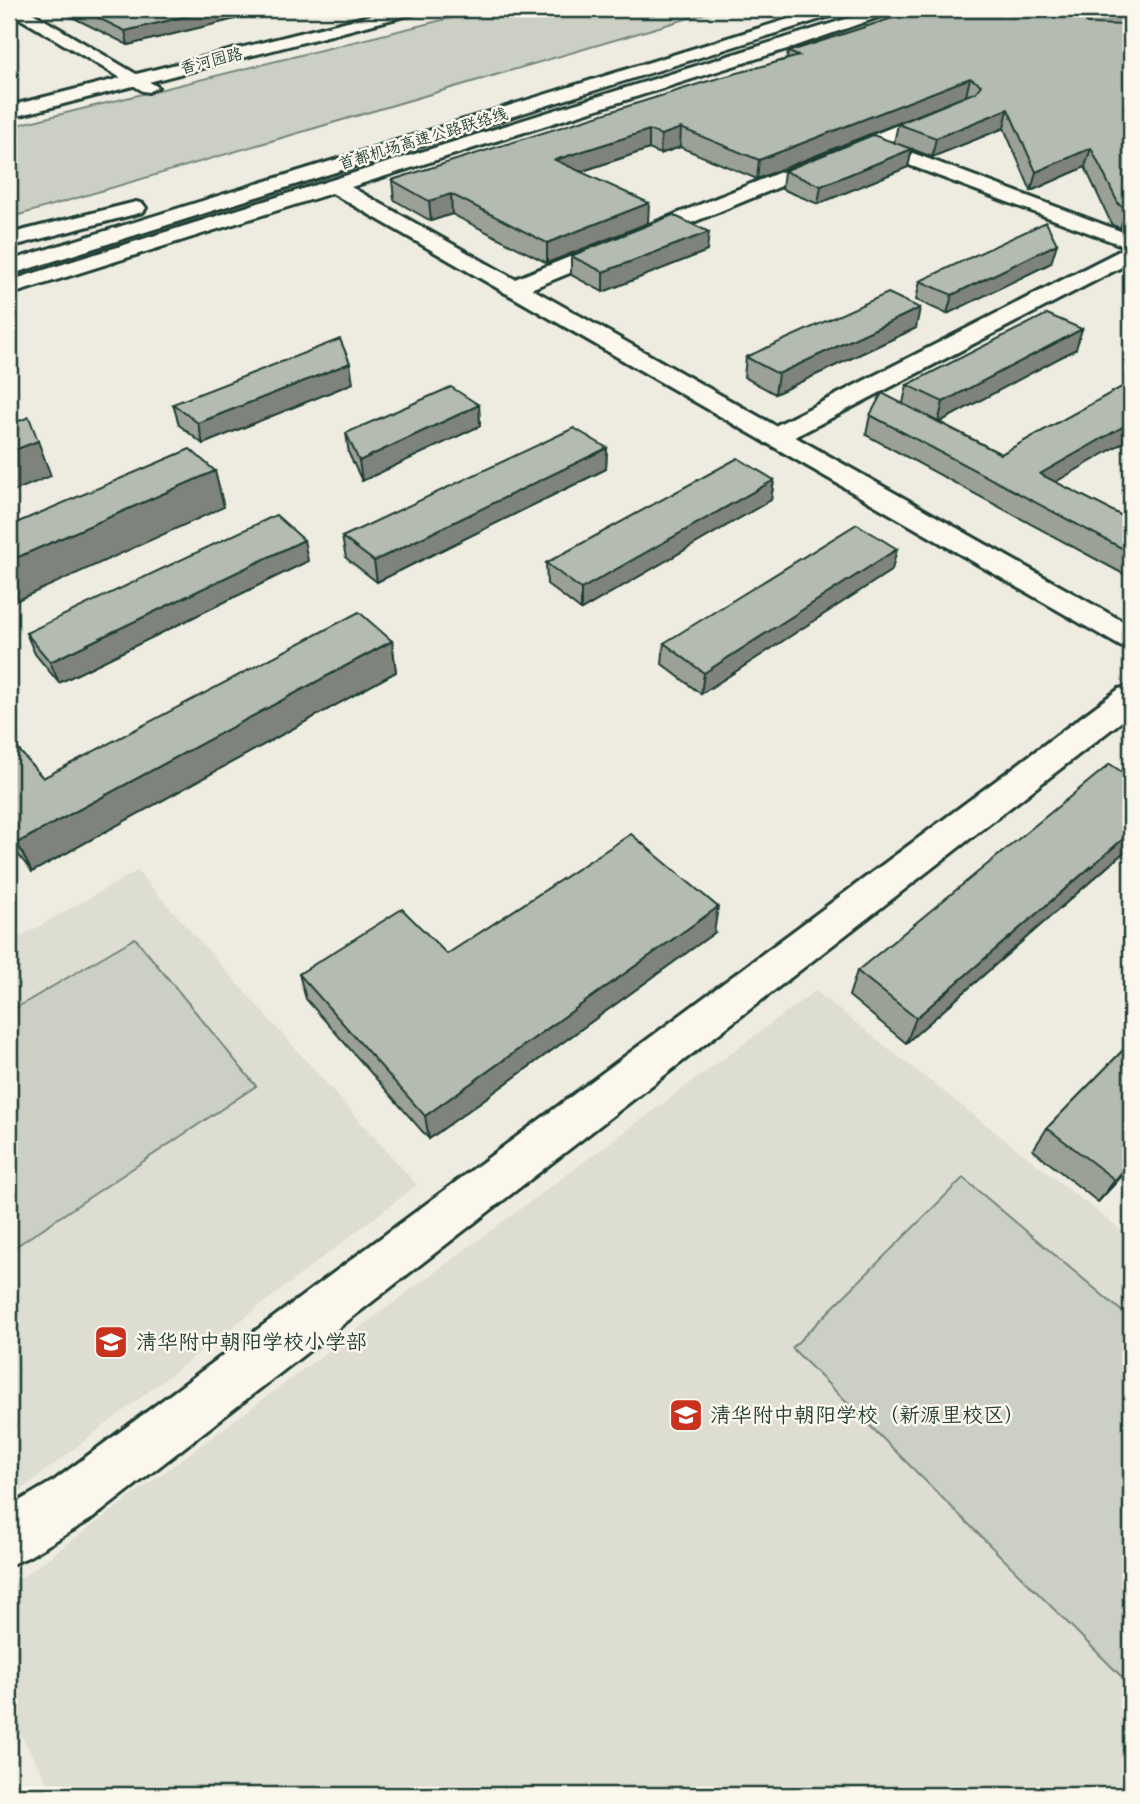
<svg xmlns="http://www.w3.org/2000/svg" width="1140" height="1804" font-family="Pangolin,'LXGW WenKai TC',sans-serif">
  <style>
    .built { fill: #ddddd2 }
    .green { fill: #cbcfc4; stroke: #75867c; stroke-width: 2 }
    .lines { fill: none; stroke-linecap: round; stroke-linejoin: round }
    .street-casing { stroke: #1f3d34; stroke-width: 6 }
    .secondary-casing { stroke: #1f3d34; stroke-width: 6 }
    .highway-casing { stroke: #1f3d34; stroke-width: 6 }
    .street { fill: #fbf7ec; fill-rule: evenodd }
    .secondary { fill: #fbf7ec; fill-rule: evenodd }
    .highway { fill: #fbf7ec; fill-rule: evenodd }
    .wall { fill: #9ba197; stroke: #1f3d34; stroke-width: 2 }
    .shaded-wall { fill: #7e837b; stroke: #1f3d34; stroke-width: 2 }
    .building { fill: #b4bbb0; stroke: #1f3d34; stroke-width: 2 }
    .labels { text-anchor: middle; stroke-width: 5; stroke-linejoin: round; paint-order: stroke }
    .far-street-label { font-size: 16px; fill: #1f3d34; stroke: #fbf7ec }
    .near-poi-label { font-size: 21px; fill: #1f3d34; stroke: #fbf7ec; text-anchor: start }
  </style>
  <rect width="100%" height="100%" fill="#eeece1"/>
  <filter id="ink" filterUnits="userSpaceOnUse"><feTurbulence type="fractalNoise" baseFrequency=".0143" numOctaves="2"/><feDisplacementMap in="SourceGraphic" scale="14" xChannelSelector="R" yChannelSelector="G"/><feConvolveMatrix kernelMatrix="1 2 1 2 8 2 1 2 1" color-interpolation-filters="sRGB"/></filter>
  <g filter="url(#ink)">
    <g class="built">
      <polygon points="137,871 417,1185 9,1499 9,943"/>
      <polygon points="815,991 1131,1238 1131,1795 55,1795 9,1714 9,1587"/>
    </g>
    <g class="green">
      <polygon points="487,9 720,9 9,218 9,127"/>
      <polygon points="135,938 256,1086 9,1251 9,1012"/>
      <polygon points="963,1178 1131,1319 1131,1686 792,1348"/>
    </g>
    <g class="lines">
      <g class="street-casing">
        <g id="street">
          <polygon points="945,106 954,112 952,116 886,143 1131,235 1131,262 783,443 765,443 761,437 765,431 1127,247 869,150 521,293 505,293 501,288 505,283"/>
          <polygon points="1131,686 1131,714 93,1518 28,1557 9,1565 9,1507 55,1480 1119,689"/>
        </g>
      </g>
      <g class="secondary-casing">
        <g id="secondary">
          <polygon points="9,9 26,9 158,87 149,92 143,91 9,12"/>
          <polygon points="878,9 902,9 790,48 351,187 1131,626 1131,649 1120,646 332,193 9,295 9,281"/>
          <polygon points="136,202 143,204 146,208 143,212 9,247 9,234"/>
        </g>
      </g>
      <g class="highway-casing">
        <g id="highway">
          <polygon points="396,9 422,9 420,12 9,118 9,106"/>
          <polygon points="821,9 845,9 843,12 9,275 9,261"/>
        </g>
      </g>
      <use href="#street" class="street"/>
      <use href="#secondary" class="secondary"/>
      <use href="#highway" class="highway"/>
    </g>
    <g class="wall">
      <polygon points="56,9 276,9 128,45"/>
      <polygon points="920,9 1131,9 1131,223 1120,228 1112,225 1085,167 1031,191 1004,128 932,157 912,149 908,167 818,204 782,189 784,171 894,143 898,124 966,96 757,179 680,147 660,154 649,149 580,172 648,223 547,263 452,214 431,221 394,200 392,180 787,59 788,52"/>
      <polygon points="707,251 603,292 571,275 571,256"/>
      <polygon points="1051,263 947,314 916,300 920,281"/>
      <polygon points="916,328 775,394 744,377 746,357"/>
      <polygon points="1076,349 939,422 1001,454 1131,382 1131,438 1055,482 1128,519 1131,517 1131,576 1129,577 866,435 870,415 903,403 907,385"/>
      <polygon points="353,383 203,444 179,425 173,404"/>
      <polygon points="479,405 480,426 362,481 349,454 346,433"/>
      <polygon points="607,448 606,469 377,582 346,558 342,537"/>
      <polygon points="774,480 771,500 581,610 547,584 546,563"/>
      <polygon points="308,561 59,683 35,654 26,633"/>
      <polygon points="892,570 701,694 662,664 664,643"/>
      <polygon points="392,641 396,672 32,872 9,843 9,739 43,778"/>
      <polygon points="1131,778 1131,846 906,1043 849,996 857,971"/>
      <polygon points="714,933 429,1139 306,999 299,974 447,954"/>
      <polygon points="1131,1042 1131,1166 1098,1202 1033,1150 1047,1128"/>
    </g>
    <g class="shaded-wall">
      <polygon points="216,9 276,9 128,45 125,31"/>
      <polygon points="1093,10 1088,27 1084,14"/>
      <polygon points="970,78 966,96 757,179 759,160"/>
      <polygon points="1008,109 1004,128 932,157 936,138"/>
      <polygon points="681,128 680,147 660,154 661,135"/>
      <polygon points="649,130 649,149 555,180 555,160"/>
      <polygon points="1091,148 1085,167 1031,191 1036,172"/>
      <polygon points="912,149 908,167 818,204 821,186"/>
      <polygon points="451,194 452,214 431,221 429,201"/>
      <polygon points="649,203 648,223 547,263 547,243"/>
      <polygon points="1131,206 1131,223 1120,228 1127,208"/>
      <polygon points="709,232 707,251 603,292 603,272"/>
      <polygon points="1057,244 1051,263 947,314 952,295"/>
      <polygon points="920,308 916,328 775,394 778,374"/>
      <polygon points="1082,329 1076,349 938,423 943,402"/>
      <polygon points="350,363 353,383 203,444 198,423"/>
      <polygon points="479,405 480,426 362,481 359,461"/>
      <polygon points="1131,422 1131,438 1033,495 1040,474"/>
      <polygon points="38,441 51,476 9,493 9,452"/>
      <polygon points="607,448 606,469 377,582 374,561"/>
      <polygon points="215,471 224,507 9,604 9,561"/>
      <polygon points="774,480 771,500 581,610 581,589"/>
      <polygon points="304,540 308,561 59,683 50,662"/>
      <polygon points="897,549 892,570 701,694 704,673"/>
      <polygon points="392,641 396,672 32,872 17,843"/>
      <polygon points="1131,832 1131,846 906,1043 916,1018"/>
      <polygon points="718,907 714,933 429,1139 425,1116"/>
      <polygon points="1131,1162 1131,1166 1098,1202 1115,1180"/>
    </g>
    <g class="building">
      <polygon points="80,9 216,9 125,31"/>
      <polygon points="920,9 1131,9 1131,11 1093,10 1084,14 1087,24 1131,25 1131,206 1127,208 1119,205 1091,148 1036,172 1008,109 936,138 898,124 976,92 981,85 970,78 759,160 681,128 661,135 649,130 555,160 649,203 547,243 451,194 429,201 392,180 705,82 799,56 788,52"/>
      <polygon points="873,135 912,149 821,186 784,171"/>
      <polygon points="673,215 709,232 603,272 571,256"/>
      <polygon points="1046,222 1057,244 952,295 920,281"/>
      <polygon points="888,293 920,308 778,374 746,357"/>
      <polygon points="1047,314 1082,329 943,402 907,385"/>
      <polygon points="340,339 350,363 198,423 173,404"/>
      <polygon points="1131,382 1131,422 1040,474 1128,519 1131,517 1131,553 870,415 882,393 1001,454"/>
      <polygon points="451,387 479,405 359,461 346,433"/>
      <polygon points="29,417 38,441 9,452 9,425"/>
      <polygon points="574,428 607,448 374,561 342,537"/>
      <polygon points="190,449 215,471 9,561 9,526"/>
      <polygon points="738,458 774,480 581,589 546,563"/>
      <polygon points="276,515 304,540 50,662 26,633"/>
      <polygon points="857,524 897,549 704,673 664,643"/>
      <polygon points="359,612 392,641 17,843 9,833 9,739 43,778"/>
      <polygon points="1110,764 1131,778 1131,832 916,1018 857,971"/>
      <polygon points="631,834 718,907 425,1116 299,974 402,909 447,954"/>
      <polygon points="1131,1042 1131,1162 1115,1180 1047,1128"/>
    </g>
  </g>
  <defs>
    <g id="school-square" transform="scale(1.75)"><rect x="-9" y="-9" width="18" height="18" rx="4" fill="#c8321e" stroke="#fbf7ec"/><path d="M0-5L7-2L0 1L-7-2ZM-4 1L0 2.5L4 1V4Q0 6-4 4Z" fill="#fff"/></g>
  </defs>
  <g fill-rule="evenodd">
    <use href="#school-square" x="111" y="1342"/>
    <use href="#school-square" x="686" y="1415"/>
  </g>
  <g class="labels">
    <g class="far-street-label">
      <text transform="translate(211 60) rotate(-14)" y="6">香河园路</text>
      <text transform="translate(423 138) rotate(-17)" y="6">首都机场高速公路联络线</text>
    </g>
    <g class="near-poi-label">
      <text x="136" y="1349">清华附中朝阳学校小学部</text>
      <text x="710" y="1422">清华附中朝阳学校（新源里校区）</text>
    </g>
  </g>
  <rect width="1140" height="1804" fill="none" stroke="#fbf7ec" stroke-width="35"/>
  <rect x="18" y="18" width="1105" height="1769" fill="none" stroke="#1f3d34" stroke-width="2.5" filter="url(#ink)"/>
</svg>
